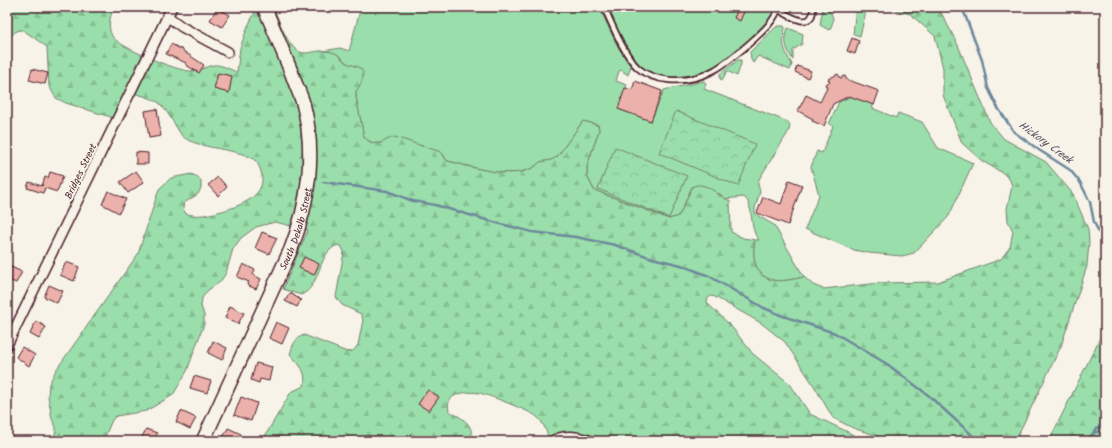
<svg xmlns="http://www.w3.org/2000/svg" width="1112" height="448" font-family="Kalam,sans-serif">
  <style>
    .grass { fill: #9adfab; stroke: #727f6b }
    .forest { fill: url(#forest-firs); stroke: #727f6b }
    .park { fill: url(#park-crowns); stroke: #727f6b }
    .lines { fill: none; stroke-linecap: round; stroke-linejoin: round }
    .stream { stroke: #6d879b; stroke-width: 2.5 }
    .building { fill: #ecb1aa; stroke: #4a1f2b }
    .service-casing { stroke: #4a1f2b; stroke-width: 8 }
    .minor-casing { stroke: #4a1f2b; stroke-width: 12 }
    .secondary-casing { stroke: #4a1f2b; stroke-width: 16 }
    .service { stroke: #f7f3e8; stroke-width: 4.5 }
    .minor { stroke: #f7f3e8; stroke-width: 9 }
    .secondary { stroke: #f7f3e8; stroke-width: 13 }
    .labels { text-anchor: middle; stroke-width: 4; stroke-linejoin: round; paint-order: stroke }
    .street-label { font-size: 10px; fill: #4a1f2b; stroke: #f7f3e8 }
    .water-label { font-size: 11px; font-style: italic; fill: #5b5363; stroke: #f7f3e8 }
  </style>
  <defs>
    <pattern id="forest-firs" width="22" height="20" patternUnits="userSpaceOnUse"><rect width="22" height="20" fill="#9adfab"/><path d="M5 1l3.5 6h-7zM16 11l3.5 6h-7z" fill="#86bf93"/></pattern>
    <pattern id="park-crowns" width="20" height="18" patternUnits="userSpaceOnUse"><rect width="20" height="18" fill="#9adfab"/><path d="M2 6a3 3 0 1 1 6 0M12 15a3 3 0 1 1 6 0" fill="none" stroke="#86bf93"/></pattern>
  </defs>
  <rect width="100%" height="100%" fill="#f7f3e8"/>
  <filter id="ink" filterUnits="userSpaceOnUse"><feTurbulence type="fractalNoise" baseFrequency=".025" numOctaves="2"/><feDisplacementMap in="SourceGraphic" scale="8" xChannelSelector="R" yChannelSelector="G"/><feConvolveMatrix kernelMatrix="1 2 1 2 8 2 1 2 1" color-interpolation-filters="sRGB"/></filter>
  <g filter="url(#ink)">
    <g class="grass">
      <path d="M361,7h238l19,40 13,19 -3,9 -7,-5 -2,1 -3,10 11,4 -9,24 33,12 13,-31 40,-9 2,3 -2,5 84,33 2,3 -1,6 -30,48 -1,6 2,6 -5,17v5l3,3 16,9 30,52c-10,2 -26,6 -35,2 -16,-7 -17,-25 -14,-39h4c-11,-11 -4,-35 -15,-43l-20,2 -4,-5 -28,-7 -12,27 -4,3 -7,2 -75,-29 -7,-14v-10l12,-36 -1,-5 -15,-4 -26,36 -5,3 -12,2c-18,21 -65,6 -88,0l-5,-1 -4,-7 -51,-16c-10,6 -19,8 -28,-1l-8,-40v-6l2,-3 -9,-24c-5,-2 -5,-4 -8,-7 -5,-5 -12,-5 -18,-6l17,-3 9,3z"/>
      <polygon points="604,7 779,7 769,25 745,48 702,77 681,81 649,74 630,59"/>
      <path d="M823,7c10,4 13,14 6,23l-9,-5z"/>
      <polygon points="856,7 867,7 860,36 853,34"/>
      <path d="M779,26h5l1,2c-4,14 -1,23 7,36l-2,6 -32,-14 -5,7 -2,-4 -1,-7 26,-25z"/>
      <path d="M788,28l15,6 -1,10 -9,6v10c-7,-11 -10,-20 -5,-32z"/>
      <polygon points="738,60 741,60 741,64 737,76 727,71 722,80 720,79 720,74"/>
      <polygon points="852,96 874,104 872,108 896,118 898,113 922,122 938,148 973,163 949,216 914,253 902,256 869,253 854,250 805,229 819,195 811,167 817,151 822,153 833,126 829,124 839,102"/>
    </g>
    <g class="forest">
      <path d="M7,7h107c-4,10 -7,19 -2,29 6,11 65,35 78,35 9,1 16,-5 24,-6 7,-1 17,5 23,7l3,-24 8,-22 8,-16 17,-3c6,12 14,40 27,45 7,3 17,-2 24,-1 7,0 13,2 17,7 3,3 1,2 4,4 4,3 11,3 15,6 7,6 0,18 -4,23v6l8,40c14,14 19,2 31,0l46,15 6,9 5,1c23,6 70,21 88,0l11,-2 6,-3 26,-36 15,4 1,5 -12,36v10l7,14 75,29 7,-2 4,-3 12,-27c13,-8 27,10 38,14l1,31 12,6 12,2c-3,14 -2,32 14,39 9,4 25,0 35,-2l9,8 10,4 57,-6 58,-1 63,-23 9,-12 3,-16 -5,-10 -1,-12 5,-23 -2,-6 -7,-7 -21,-12 -20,-18 -19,-48v-27l-8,-32 -25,-22 -26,-7h54l19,36 33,79 14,17 42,23 27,32 15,35 1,13 -2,24 -26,80 -46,95h-128l-3,-3 -31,-10 -20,-10 -20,-34 -28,-42 -24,-19 -46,-26 -4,-1 -3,2 -1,3 1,3 22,21 23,29 37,30 20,30 40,19 12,8h-276l-37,-1c-3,-10 -5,-17 -13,-24 -4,-4 -52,-23 -57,-23 -13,-2 -35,0 -30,18 14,8 24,11 23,30h-210l29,-49 13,-6c3,-16 -4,-20 -14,-32 3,-9 4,-15 14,-19l43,17 6,-1 5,-6 5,-25 -2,-6 -19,-9 -6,-8 8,-45 -2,-5 -4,-2c-21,7 -16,41 -37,50l-18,-6 25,-59 -33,-8 -19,5 -15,11 -8,11 -7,24 -6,9 -12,8 -6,8 -1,8 3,9v9l-17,47 -14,24 -27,16 -30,5 -4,4 -9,21h-52l5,-9v-5l-4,-8 -4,-23 1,-12 7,-14 82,-116 21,-65 12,-11 20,-4 7,3 3,4v7l-3,6 -14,9 -1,5 2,5c11,5 26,1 37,-2 22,-6 51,-18 36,-47 -8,-16 -59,-13 -76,-28 -6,-9 -16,-28 -24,-34 -8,-5 -19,-7 -27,-10l-14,27 -51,-16 -10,-5 -7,-12 -2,-39 -24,-17c-9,-1 -14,8 -16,16z"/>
      <polygon points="1105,313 1105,441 1049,441 1099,340"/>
    </g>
    <g class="park">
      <polygon points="676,111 755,144 738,186 659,153"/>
      <polygon points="615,147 687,176 669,218 598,189"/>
    </g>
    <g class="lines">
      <g class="stream">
        <polyline points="962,7 982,60 988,88 998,108 1014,132 1039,150 1070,170 1080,182 1090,202 1094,222 1105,245"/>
        <polyline points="323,182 387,191 413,201 435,205 497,223 532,232 576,237 615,245 652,258 681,265 709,276 764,308 783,316 835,333 887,364 928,395 972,435 976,441"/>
        <polyline points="1094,432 1105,432"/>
        <polyline points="1086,441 1105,420"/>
      </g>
    </g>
    <g class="building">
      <polygon points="739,7 746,7 740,21 734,18"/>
      <polygon points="217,8 230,15 222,27 210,20"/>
      <polygon points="852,38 859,41 855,54 847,51"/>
      <polygon points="171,44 183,50 183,51 204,65 199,73 186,65 186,63 166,54"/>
      <polygon points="797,66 811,71 808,78 795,72"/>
      <polygon points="32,69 48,73 45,84 29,80"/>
      <polygon points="218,73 232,76 229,93 214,89"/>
      <polygon points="838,74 840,78 845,76 847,80 851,81 879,91 874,105 849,96 833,104 824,126 812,121 813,119 798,111 806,95 820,102 827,88 825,84 830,82 828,79"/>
      <polygon points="635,81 662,91 651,121 618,109 625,88 632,90"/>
      <polygon points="157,109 161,136 149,138 145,111"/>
      <polygon points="136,152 148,153 148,164 136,164"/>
      <polygon points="136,171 144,182 128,193 120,182"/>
      <polygon points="50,172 63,176 57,192 45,188 43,193 27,188 29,182 42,186 45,177 48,178"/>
      <polygon points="218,177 227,187 218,196 208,185"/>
      <polygon points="789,180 802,185 788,225 757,213 763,197 781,204"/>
      <polygon points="108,191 126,199 119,213 102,204"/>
      <polygon points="262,232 277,238 269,254 255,248"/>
      <polygon points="304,257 319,264 314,275 299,268"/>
      <polygon points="66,262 79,267 74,281 60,275"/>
      <polygon points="243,264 255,270 253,275 261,279 256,289 247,285 249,282 237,277"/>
      <polygon points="7,265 22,272 16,283 7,279"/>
      <polygon points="49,285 63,291 57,303 44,297"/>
      <polygon points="290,293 301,300 297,307 285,301"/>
      <polygon points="230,306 244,313 238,324 225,318"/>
      <polygon points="36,321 46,327 39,339 30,334"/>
      <polygon points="276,322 289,328 282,344 269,338"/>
      <polygon points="213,341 227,348 222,360 208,353"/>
      <polygon points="22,347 35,355 29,366 16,357"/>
      <polygon points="256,363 272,367 269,381 260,379 259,383 251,380"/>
      <polygon points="194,376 211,381 207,393 190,388"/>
      <polygon points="428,390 439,397 429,411 418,404"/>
      <polygon points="241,397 257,403 251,421 234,415"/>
      <polygon points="181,411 196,418 190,429 176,422"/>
      <polygon points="228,428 241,434 238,441 221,441"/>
      <polygon points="146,429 157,433 154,441 140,441"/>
    </g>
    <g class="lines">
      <g class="service-casing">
        <g id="service">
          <path d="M604,7c8,17 20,48 34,61 8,7 20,11 31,12 35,3 57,-16 82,-38 11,-10 23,-20 28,-35"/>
          <path d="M779,10c10,6 35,22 34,-3"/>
        </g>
      </g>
      <g class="minor-casing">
        <g id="minor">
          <polyline points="167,16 182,27 228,52"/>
          <polyline points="7,345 172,7"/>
          <path d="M552,441c13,-7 25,-5 39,0"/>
        </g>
      </g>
      <g class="secondary-casing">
        <g id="secondary">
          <path id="s1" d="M203,441l88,-192c18,-46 25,-98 12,-146 -3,-10 -8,-19 -11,-29 -9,-22 -18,-45 -28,-67"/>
        </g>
      </g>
      <use href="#service" class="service"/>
      <use href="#minor" class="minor"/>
      <use href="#secondary" class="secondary"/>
    </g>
  </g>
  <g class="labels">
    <g class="street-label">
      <text transform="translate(80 171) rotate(-64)" y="4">Bridges Street</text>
      <text dy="4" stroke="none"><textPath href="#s1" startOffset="232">South Dekalb Street</textPath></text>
    </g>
    <g class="water-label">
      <text transform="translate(1046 142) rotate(36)" y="4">Hickory Creek</text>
    </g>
  </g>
  <rect width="1112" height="448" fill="none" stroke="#f7f3e8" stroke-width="24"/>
  <rect x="12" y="12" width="1088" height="424" fill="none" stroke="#4a1f2b" stroke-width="1.5" filter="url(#ink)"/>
</svg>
